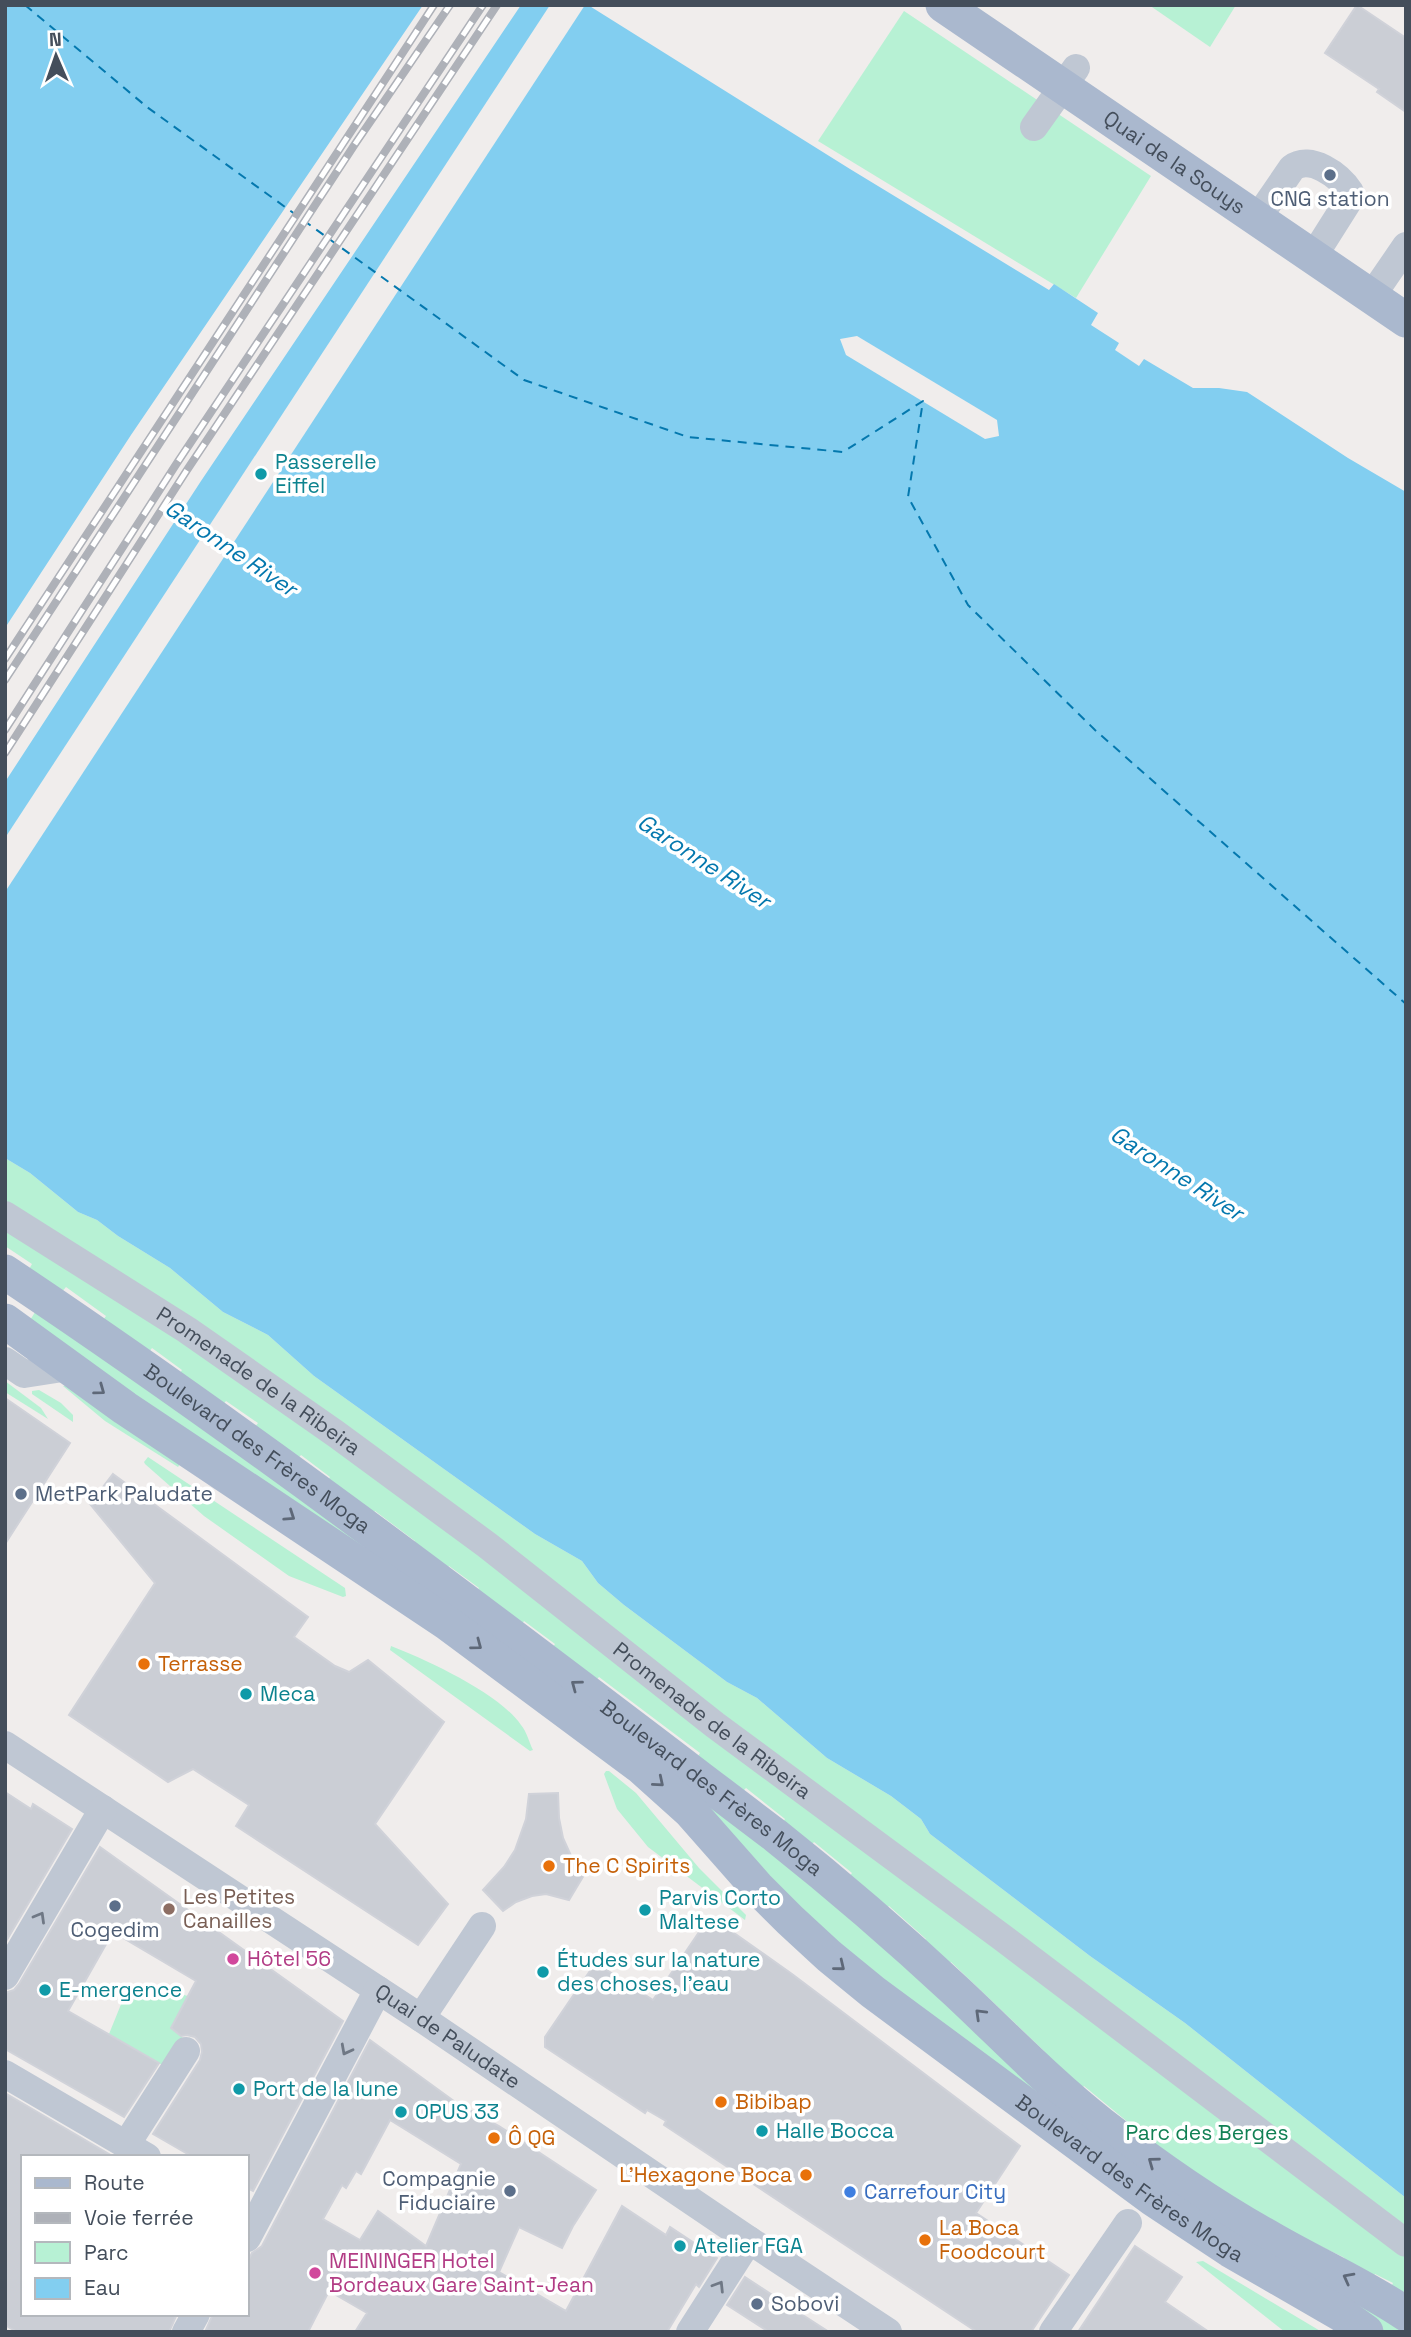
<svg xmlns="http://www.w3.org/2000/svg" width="1411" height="2337" font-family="'Space Grotesk',sans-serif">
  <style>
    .green { fill: #b7f1d4 }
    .water { fill: #82cef0 }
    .pier { fill: #f0edec }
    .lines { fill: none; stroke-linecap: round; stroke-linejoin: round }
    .ferry { stroke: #0478ae; stroke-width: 2; stroke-dasharray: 9 7; stroke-linecap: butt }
    .building { fill: #cbced5; stroke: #d0d2d9; stroke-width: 2; fill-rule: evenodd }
    .minor { stroke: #bfc7d3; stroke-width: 28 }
    .major { stroke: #aab8ce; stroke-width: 35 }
    .rail-casing { stroke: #aeb1b8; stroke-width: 8 }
    .rail { stroke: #fff; stroke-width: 5; stroke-dasharray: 16; stroke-linecap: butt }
    .oneway { stroke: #5e6878 }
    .oneway2 { stroke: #6f7885 }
    .service-dot { fill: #5c6f8a; stroke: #fff; stroke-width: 2.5 }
    .culture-dot { fill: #0f9aa8; stroke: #fff; stroke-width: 2.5 }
    .food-dot { fill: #e8710a; stroke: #fff; stroke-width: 2.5 }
    .education-dot { fill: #8d6e63; stroke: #fff; stroke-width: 2.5 }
    .hotel-dot { fill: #d1479c; stroke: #fff; stroke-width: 2.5 }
    .shop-dot { fill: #3f7fe0; stroke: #fff; stroke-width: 2.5 }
    .labels { text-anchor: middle; stroke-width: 7; stroke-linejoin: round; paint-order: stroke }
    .street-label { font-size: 21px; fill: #444e5b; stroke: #fff }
    .service-label { font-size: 21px; fill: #4e5e75; stroke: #fff }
    .culture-label { font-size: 21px; fill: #0d838f; stroke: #fff; text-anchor: start }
    .food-label { font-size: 21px; fill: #c56008; stroke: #fff; text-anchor: start }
    .education-label { font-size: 21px; fill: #785e54; stroke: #fff; text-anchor: start }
    .hotel-label { font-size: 21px; fill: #b23c85; stroke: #fff; text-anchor: start }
    .park-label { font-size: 21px; fill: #118054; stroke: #fff }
    .shop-label { font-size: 21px; fill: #366cbe; stroke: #fff; text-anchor: start }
    .water-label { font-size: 23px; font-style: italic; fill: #0478ae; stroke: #fff }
  </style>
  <rect width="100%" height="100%" fill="#f0edec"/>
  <g class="green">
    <polygon points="1149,5 1236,5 1210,47"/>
    <polygon points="904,11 1151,176 1076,298 818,141"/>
    <polygon points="5,1158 30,1173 78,1212 97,1220 118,1236 170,1268 223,1312 268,1335 314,1376 535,1534 582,1561 598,1583 624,1605 727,1682 757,1698 827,1758 891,1796 921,1819 930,1834 1090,1956 1185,2023 1406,2198 1406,2303 1389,2291 1393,2283 1375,2274 1370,2281 1343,2257 1220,2198 1084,2086 1078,2093 1043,2050 951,1962 944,1968 920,1946 926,1939 889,1906 882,1913 846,1881 852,1873 814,1842 808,1849 780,1827 785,1819 746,1788 740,1794 695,1761 700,1753 599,1677 592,1685 549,1653 555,1644 524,1621 518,1630 473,1597 479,1588 449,1566 443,1574 410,1549 415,1541 375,1511 370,1518 325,1485 330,1477 301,1455 295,1462 252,1431 258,1423 226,1401 220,1408 177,1377 182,1370 152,1348 146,1356 101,1323 106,1316 66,1287 60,1294 28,1271 32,1264 5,1246"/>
    <polygon points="37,1309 519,1654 27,1325"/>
    <polygon points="5,1381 41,1408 48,1419 5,1392"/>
    <polygon points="74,1385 182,1461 178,1467 105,1421 63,1386"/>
    <polygon points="39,1390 61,1403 73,1415 73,1422 32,1394 32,1391"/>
    <polygon points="148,1457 345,1588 346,1596 343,1597 289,1576 204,1516 145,1464 144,1462"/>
    <path d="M391,1646c36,14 108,47 130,79 6,7 8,17 12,25l-3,1 -140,-101z"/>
    <polygon points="623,1733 899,1954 1406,2328 1406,2332 1381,2332 872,1979"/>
    <polygon points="606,1771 609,1771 636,1793 699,1868 746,1915 745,1920 648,1847 617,1809 604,1774"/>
    <polygon points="148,1986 188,1996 171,2028 183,2038 164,2066 109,2034 126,1992 141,1995"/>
    <polygon points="1203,2261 1322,2332 1285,2332 1196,2262"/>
  </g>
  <polygon class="water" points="5,5 588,5 850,169 1049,290 1054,284 1098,313 1091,325 1119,343 1115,350 1139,366 1144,359 1193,388 1219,388 1247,392 1348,458 1406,492 1406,2198 1185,2023 1090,1956 930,1834 921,1819 891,1796 827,1758 757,1698 727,1682 624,1605 598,1583 582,1561 535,1534 314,1376 268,1335 223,1312 170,1268 118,1236 97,1220 78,1212 30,1173 5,1158"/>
  <g class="pier">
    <polygon points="423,5 521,5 201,481 5,782 5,628 131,435"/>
    <polygon points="550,5 585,5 5,892 5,838"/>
    <polygon points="857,336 997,420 999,436 985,439 846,355 840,339"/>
  </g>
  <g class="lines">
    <polyline class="ferry" points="25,5 147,107 524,380 688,437 843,452 923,401 908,497 968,605 1095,730 1406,1004"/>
  </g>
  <g class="building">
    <polygon points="1357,5 1406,38 1406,112 1377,92 1379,89 1325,53"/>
    <polygon points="5,1398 70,1443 5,1544"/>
    <polygon points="113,1474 308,1617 294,1637 335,1666 349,1672 368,1660 444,1722 375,1824 448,1904 418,1945 236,1826 249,1805 193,1769 168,1782 69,1715 155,1583 90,1504"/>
    <polygon points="5,1792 31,1809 33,1804 72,1829 5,1943"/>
    <polygon points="558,1793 559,1818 563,1838 572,1858 584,1875 569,1900 546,1894 532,1896 516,1902 503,1911 483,1890 504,1867 515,1850 526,1819 529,1794"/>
    <polygon points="100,1847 343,2021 253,2191 247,2188 247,2157 193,2157 153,2134 200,2060 202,2052 201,2044 195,2037 187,2035 181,2036 171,2028 196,1981 113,1932 68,2011 159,2063 124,2117 5,2049 5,1993 14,1990 19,1984"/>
    <polygon points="710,1916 792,1974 1020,2146 976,2213 1069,2275 1031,2332 977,2332 664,2125 666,2121 647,2110 645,2113 545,2047 545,2037 592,1968 602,1967 653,2000"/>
    <path d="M370,2040l88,64 41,22 97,64 -23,36 -11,22 -43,-21 -20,45 67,39 56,-105 44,29 4,-8 47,31 -18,29 -3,-3 -29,48h-312l12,-19 -38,-22 -21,41h-103l8,-18h34v-51l5,-10 10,-7zM390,2120l71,44 -35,82 -48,-35 -18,29 -37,-21 19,-34 4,3 10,-17 5,3z"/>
    <polygon points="5,2093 114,2157 23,2157 23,2314 177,2314 169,2332 17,2332 5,2325"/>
    <polygon points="1135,2246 1182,2277 1165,2302 1209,2332 1078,2332"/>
    <polygon points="745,2277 795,2310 829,2332 769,2332 727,2305"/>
  </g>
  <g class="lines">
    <g class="minor">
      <polyline points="1034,127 1076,68"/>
      <path d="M1257,219l35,-51c18,-14 47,7 58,24l-1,8 -36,57"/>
      <polyline points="1371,297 1406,246"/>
      <path id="s1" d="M5,1215l182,115 149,104 151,111 228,180 288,213 403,305"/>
      <polyline points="5,1361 24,1374 69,1367"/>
      <path id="s2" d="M5,1745l416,273 328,222 139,92"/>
      <polyline points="5,1976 103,1809"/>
      <polyline points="421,2018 482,1926"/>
      <polyline points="5,2074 147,2157"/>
      <polyline points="126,2145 186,2051"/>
      <polyline points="247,2238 378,1990"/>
      <polyline points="186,2332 196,2314"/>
      <polyline points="690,2332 749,2240"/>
      <polyline points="1053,2332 1128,2223"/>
    </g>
    <g class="major">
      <path id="s3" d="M943,5l463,315"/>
      <path id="s4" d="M5,1272c265,177 518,372 771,564 63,50 122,101 181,156 47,44 93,92 144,132 54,42 111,82 171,115 45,26 91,46 134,75"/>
      <path id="s5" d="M5,1321l120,87 322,215 194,144 49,44 67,76 33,33 39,36 44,36 280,207 77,51 111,64 25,18"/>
    </g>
    <g class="rail-casing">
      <g id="rail">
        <polyline points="5,659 434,5"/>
        <polyline points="5,680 355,144 450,5"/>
        <polyline points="5,730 177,463 483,5"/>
        <polyline points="5,753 187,470 497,5"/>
      </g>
    </g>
    <use href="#rail" class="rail"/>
  </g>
  <defs><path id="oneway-chevron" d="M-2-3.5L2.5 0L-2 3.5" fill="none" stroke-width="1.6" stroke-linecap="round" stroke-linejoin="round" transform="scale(1.75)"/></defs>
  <g class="oneway">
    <use href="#oneway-chevron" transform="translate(100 1390) rotate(36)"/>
    <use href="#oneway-chevron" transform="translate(290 1516) rotate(34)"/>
    <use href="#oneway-chevron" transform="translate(477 1645) rotate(37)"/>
    <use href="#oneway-chevron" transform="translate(576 1685) rotate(-143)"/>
    <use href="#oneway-chevron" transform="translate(659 1782) rotate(40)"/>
    <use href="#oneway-chevron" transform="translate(840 1966) rotate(39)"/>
    <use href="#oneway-chevron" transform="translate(980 2014) rotate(-136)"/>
    <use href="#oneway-chevron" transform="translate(1153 2162) rotate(-144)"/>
    <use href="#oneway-chevron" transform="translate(1348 2278) rotate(-152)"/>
  </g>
  <g class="oneway2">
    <use href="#oneway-chevron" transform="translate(40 1917) rotate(-60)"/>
    <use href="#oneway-chevron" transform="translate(346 2050) rotate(118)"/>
    <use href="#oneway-chevron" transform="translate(719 2286) rotate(-58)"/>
  </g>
  <g class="service-dot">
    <circle cx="1330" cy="175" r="7"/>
    <circle cx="21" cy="1494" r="7"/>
    <circle cx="115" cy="1906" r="7"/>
    <circle cx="510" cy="2191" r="7"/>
    <circle cx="757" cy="2304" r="7"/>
  </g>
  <g class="culture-dot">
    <circle cx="261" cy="474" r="7"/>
    <circle cx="246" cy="1694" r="7"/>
    <circle cx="645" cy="1910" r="7"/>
    <circle cx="543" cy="1972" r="7"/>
    <circle cx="45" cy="1990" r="7"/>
    <circle cx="239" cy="2089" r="7"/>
    <circle cx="401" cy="2112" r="7"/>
    <circle cx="762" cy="2131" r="7"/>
    <circle cx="680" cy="2246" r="7"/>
  </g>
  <g class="food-dot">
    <circle cx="144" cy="1664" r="7"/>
    <circle cx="549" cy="1866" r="7"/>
    <circle cx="721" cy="2102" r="7"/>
    <circle cx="494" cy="2138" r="7"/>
    <circle cx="806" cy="2175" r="7"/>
    <circle cx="925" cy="2240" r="7"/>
  </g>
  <circle class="education-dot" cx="169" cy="1909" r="7"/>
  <g class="hotel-dot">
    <circle cx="233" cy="1959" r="7"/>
    <circle cx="315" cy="2273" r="7"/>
  </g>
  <circle class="shop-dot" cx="850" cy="2192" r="7"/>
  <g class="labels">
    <g class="street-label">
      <text dy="7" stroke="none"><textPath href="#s3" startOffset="280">Quai de la Souys</textPath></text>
      <text dy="7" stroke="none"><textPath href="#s1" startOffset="303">Promenade de la Ribeira</textPath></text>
      <text dy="7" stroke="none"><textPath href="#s4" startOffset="308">Boulevard des Frères Moga</textPath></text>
      <text dy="7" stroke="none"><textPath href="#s1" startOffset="870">Promenade de la Ribeira</textPath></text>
      <text dy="7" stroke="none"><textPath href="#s4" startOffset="875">Boulevard des Frères Moga</textPath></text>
      <text dy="7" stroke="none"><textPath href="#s2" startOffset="530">Quai de Paludate</textPath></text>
      <text dy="7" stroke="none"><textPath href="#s5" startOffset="1418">Boulevard des Frères Moga</textPath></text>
    </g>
    <g class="service-label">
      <text x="1330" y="206">CNG station</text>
      <text x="35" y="1501" text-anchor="start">MetPark Paludate</text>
      <text x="115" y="1937">Cogedim</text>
      <text x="496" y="2186" text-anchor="end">Compagnie<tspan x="496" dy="24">Fiduciaire</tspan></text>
      <text x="771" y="2311" text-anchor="start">Sobovi</text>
    </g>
    <g class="culture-label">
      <text x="275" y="469">Passerelle<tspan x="275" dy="24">Eiffel</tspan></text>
      <text x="260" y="1701">Meca</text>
      <text x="659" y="1905">Parvis Corto<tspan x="659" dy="24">Maltese</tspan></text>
      <text x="557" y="1967">Études sur la nature<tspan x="557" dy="24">des choses, l'eau</tspan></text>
      <text x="59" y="1997">E-mergence</text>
      <text x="253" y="2096">Port de la lune</text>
      <text x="415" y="2119">OPUS 33</text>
      <text x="776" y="2138">Halle Bocca</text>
      <text x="694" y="2253">Atelier FGA</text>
    </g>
    <g class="food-label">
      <text x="158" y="1671">Terrasse</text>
      <text x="563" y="1873">The C Spirits</text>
      <text x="735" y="2109">Bibibap</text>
      <text x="508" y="2145">Ô QG</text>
      <text x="792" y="2182" text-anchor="end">L’Hexagone Boca</text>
      <text x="939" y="2235">La Boca<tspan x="939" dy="24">Foodcourt</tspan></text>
    </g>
    <g class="education-label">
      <text x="183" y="1904">Les Petites<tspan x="183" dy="24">Canailles</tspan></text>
    </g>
    <g class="hotel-label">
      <text x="247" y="1966">Hôtel 56</text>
      <text x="329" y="2268">MEININGER Hotel<tspan x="329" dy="24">Bordeaux Gare Saint-Jean</tspan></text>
    </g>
    <g class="park-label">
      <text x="1207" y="2140">Parc des Berges</text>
    </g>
    <g class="shop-label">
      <text x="864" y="2199">Carrefour City</text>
    </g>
    <g class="water-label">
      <text transform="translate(231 548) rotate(34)" y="8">Garonne River</text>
      <text transform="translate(704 861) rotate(33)" y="8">Garonne River</text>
      <text transform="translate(1177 1173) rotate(33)" y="8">Garonne River</text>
    </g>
  </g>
  <rect width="1411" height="2337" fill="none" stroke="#444e5b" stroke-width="14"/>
  <rect x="21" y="2155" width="228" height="161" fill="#ffffff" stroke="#b4b8bd" stroke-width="2"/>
  <rect x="35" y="2178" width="35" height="10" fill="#aab8ce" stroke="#b4b8bd" stroke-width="2"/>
  <text x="84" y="2190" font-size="21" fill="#444e5b">Route</text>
  <rect x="35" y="2213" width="35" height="10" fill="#aeb1b8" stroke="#b4b8bd" stroke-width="2"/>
  <text x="84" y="2225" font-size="21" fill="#444e5b">Voie ferrée</text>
  <rect x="35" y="2242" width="35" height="21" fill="#b7f1d4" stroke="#b4b8bd" stroke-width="2"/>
  <text x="84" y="2260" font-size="21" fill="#444e5b">Parc</text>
  <rect x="35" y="2278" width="35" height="21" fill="#82cef0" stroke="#b4b8bd" stroke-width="2"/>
  <text x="84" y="2295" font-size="21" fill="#444e5b">Eau</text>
  <g transform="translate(56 56) rotate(358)" stroke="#ffffff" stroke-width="5" paint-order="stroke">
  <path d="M0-5L12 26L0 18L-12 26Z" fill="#444e5b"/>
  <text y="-10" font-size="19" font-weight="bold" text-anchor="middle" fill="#444e5b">N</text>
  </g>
</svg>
